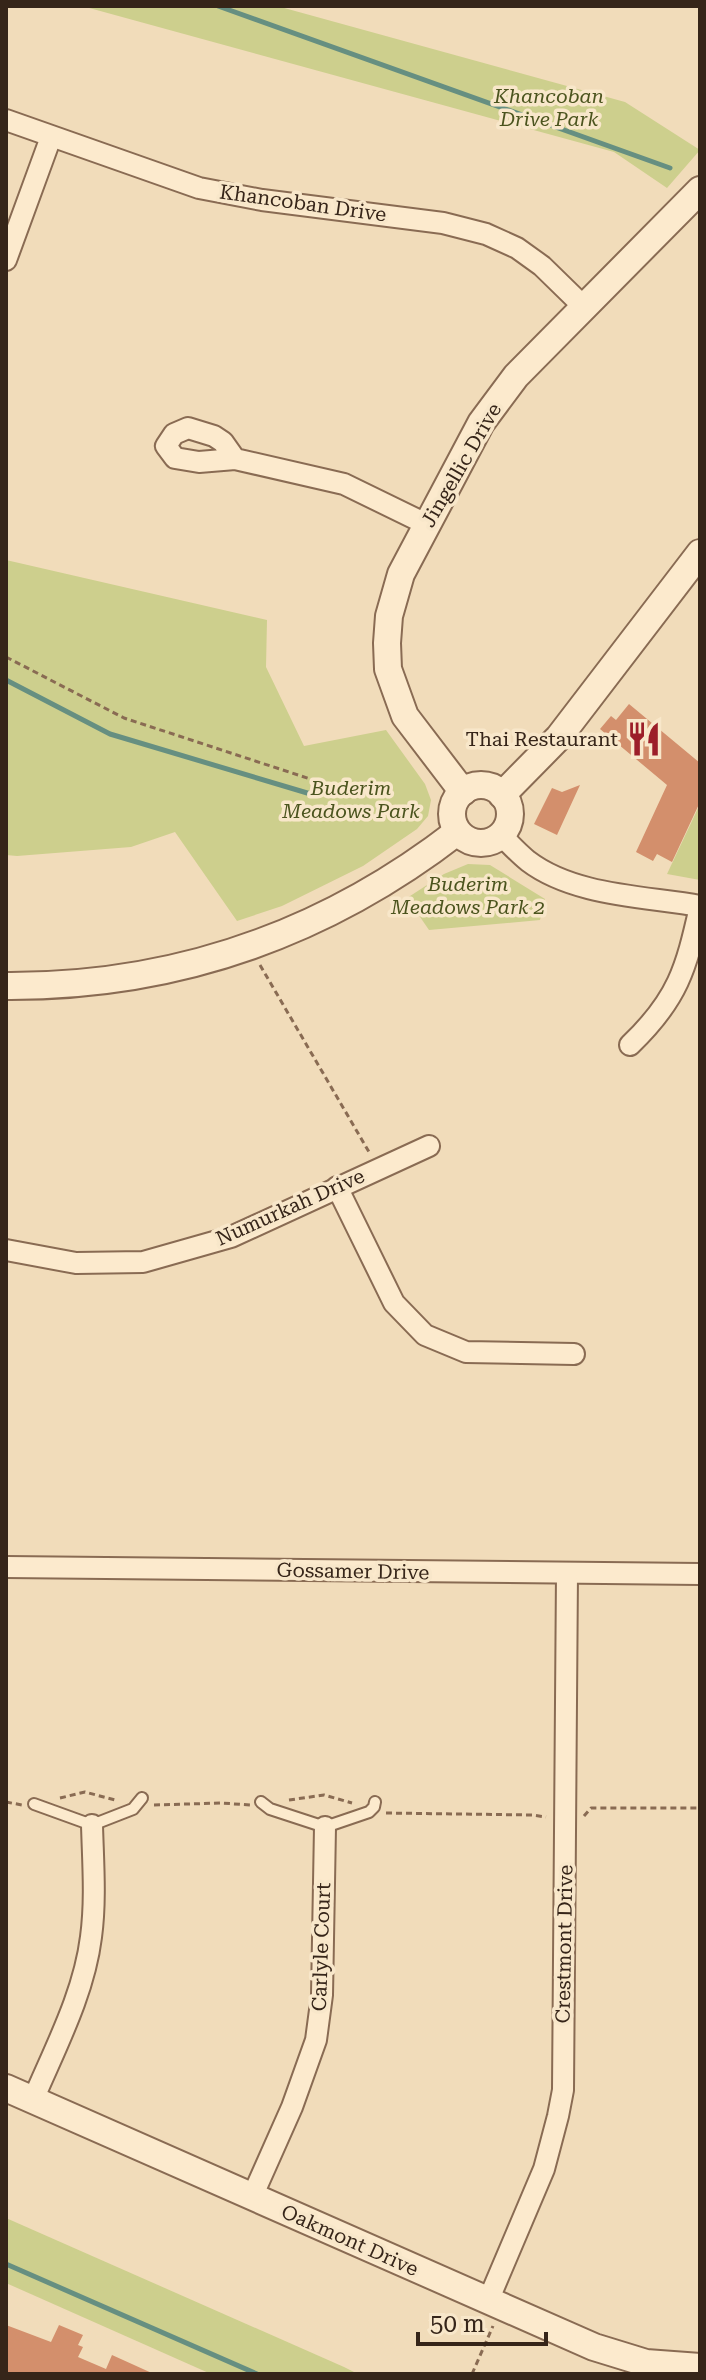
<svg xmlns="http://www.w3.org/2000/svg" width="706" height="2380" font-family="'Roboto Serif',serif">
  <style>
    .green { fill: #cdcf8d }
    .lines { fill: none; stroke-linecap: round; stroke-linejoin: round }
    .stream { stroke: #668f81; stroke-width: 5 }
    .building { fill: #d38f6c }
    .service-casing { stroke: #896b53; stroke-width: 14 }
    .minor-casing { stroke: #896b53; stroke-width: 24 }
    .tertiary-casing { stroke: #896b53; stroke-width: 30 }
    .path { stroke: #896b53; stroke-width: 3; stroke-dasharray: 6 4; stroke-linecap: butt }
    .service { stroke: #fceacd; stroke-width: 10 }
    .minor { stroke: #fceacd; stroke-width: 20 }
    .tertiary { stroke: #fceacd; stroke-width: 26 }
    .labels { text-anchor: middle; stroke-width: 7; stroke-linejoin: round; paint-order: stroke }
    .park-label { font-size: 20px; font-style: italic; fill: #4b541e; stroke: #f8e7ca }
    .street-label { font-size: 20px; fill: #362519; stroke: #f8e7ca }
    .poi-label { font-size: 20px; fill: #362519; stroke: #f8e7ca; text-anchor: end }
  </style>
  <rect width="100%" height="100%" fill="#f1dcba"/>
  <g class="green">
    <polygon points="82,6 277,6 625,102 700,150 667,188 614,152"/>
    <polygon points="6,560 267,620 266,667 304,746 386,730 425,784 431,800 428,816 417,829 363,866 282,906 237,921 175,832 131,847 17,856 6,855"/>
    <polygon points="700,804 700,880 667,874"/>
    <polygon points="468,864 490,865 545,899 540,920 429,930 407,898 444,874"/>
    <polygon points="6,2218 344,2367 358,2374 211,2374 6,2283"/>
  </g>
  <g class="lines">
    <g class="stream">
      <polyline points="218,6 670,168"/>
      <polyline points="6,680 110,734 314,795"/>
      <polyline points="6,2264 257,2374"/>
    </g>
  </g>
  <g class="building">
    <polygon points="629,704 700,763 700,802 672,862 657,854 653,861 636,852 667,785 600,729 611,716 616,720"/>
    <polygon points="580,785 557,835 534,824 552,788 562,792"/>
    <polygon points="6,2325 51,2342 59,2325 83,2335 78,2345 83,2347 78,2357 106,2369 112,2355 154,2374 6,2374"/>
  </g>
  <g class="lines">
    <g class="service-casing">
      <g id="service">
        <polyline points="261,1802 270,1809 325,1827 369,1812 374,1807 375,1802"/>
        <polyline points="34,1804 92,1825 133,1809 142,1798"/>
      </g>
    </g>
    <g class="minor-casing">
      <g id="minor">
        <polyline points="6,120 199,188 262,200 443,223 486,234 517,248 542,266 584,307"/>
        <polyline points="6,260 51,137"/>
        <polyline points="235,459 223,442 214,436 188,428 174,434 166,446 175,458 199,462 235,459 344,484 426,524"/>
        <path d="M501,835c9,9 17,18 27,26 46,35 116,35 172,45"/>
        <path d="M630,1045c48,-46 56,-76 70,-138"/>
        <polyline points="337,1187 394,1303 425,1335 466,1352 574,1354"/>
        <polyline points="6,1250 76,1263 143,1262 231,1237 429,1146"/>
        <polyline points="6,1567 700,1574"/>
        <path d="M33,2100c22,-52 51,-106 58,-163 5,-37 2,-75 1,-112"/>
        <polyline points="252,2197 292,2107 316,2040 322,1995 325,1827"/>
        <polyline points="488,2301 544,2169 558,2116 563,2090 567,1573"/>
      </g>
    </g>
    <g class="tertiary-casing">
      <g id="tertiary">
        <circle cx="481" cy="814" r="29"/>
        <polyline points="463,792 405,716 388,669 387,643 389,616 401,574 481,423 516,376 700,190"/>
        <polyline points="502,795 559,737 700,553"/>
        <path d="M6,986c169,1 318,-51 451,-154"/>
        <polyline points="6,2088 594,2347 646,2363 700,2367"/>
      </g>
    </g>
    <g class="path">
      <polyline points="6,657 124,718 353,793"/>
      <polyline points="260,965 369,1152"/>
      <polyline points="60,1798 85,1792 115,1800"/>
      <polyline points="289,1800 324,1795 352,1803"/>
      <polyline points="6,1802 22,1805"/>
      <polyline points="154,1805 221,1803 250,1805"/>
      <polyline points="386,1813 532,1815 546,1817"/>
      <polyline points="584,1816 591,1808 700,1808"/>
      <polyline points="472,2374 493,2326"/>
    </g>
    <use href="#service" class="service"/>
    <use href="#minor" class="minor"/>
    <use href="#tertiary" class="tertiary"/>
  </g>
  <defs>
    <g id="restaurant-bare" transform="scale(2.76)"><path d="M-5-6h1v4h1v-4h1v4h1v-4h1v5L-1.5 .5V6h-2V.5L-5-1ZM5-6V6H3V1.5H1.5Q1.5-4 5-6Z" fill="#9c1e29" stroke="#f8e7ca" stroke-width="2.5" paint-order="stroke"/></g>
  </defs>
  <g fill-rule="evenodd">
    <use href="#restaurant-bare" x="644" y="739"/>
  </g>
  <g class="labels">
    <g class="park-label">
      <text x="549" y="103">Khancoban<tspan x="549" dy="23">Drive Park</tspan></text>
      <text x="351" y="795">Buderim<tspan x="351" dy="23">Meadows Park</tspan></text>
      <text x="468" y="891">Buderim<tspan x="468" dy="23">Meadows Park 2</tspan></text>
    </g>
    <g class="street-label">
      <text transform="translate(303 203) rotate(8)" y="7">Khancoban Drive</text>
      <text transform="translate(461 465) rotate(-60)" y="7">Jingellic Drive</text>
      <text transform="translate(290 1207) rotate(-24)" y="7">Numurkah Drive</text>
      <text transform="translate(353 1571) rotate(1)" y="7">Gossamer Drive</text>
      <text transform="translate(564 1944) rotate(-89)" y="7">Crestmont Drive</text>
      <text transform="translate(321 1947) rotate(-88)" y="7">Carlyle Court</text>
      <text transform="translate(350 2240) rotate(24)" y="7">Oakmont Drive</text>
    </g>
    <g class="poi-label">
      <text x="618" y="746">Thai Restaurant</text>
    </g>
  </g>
  <rect width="706" height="2380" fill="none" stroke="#362519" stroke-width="16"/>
  <path d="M418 2332v12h128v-12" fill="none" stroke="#362519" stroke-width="4"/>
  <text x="430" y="2332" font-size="24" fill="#362519" stroke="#f8e7ca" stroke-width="6" paint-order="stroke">50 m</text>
</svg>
